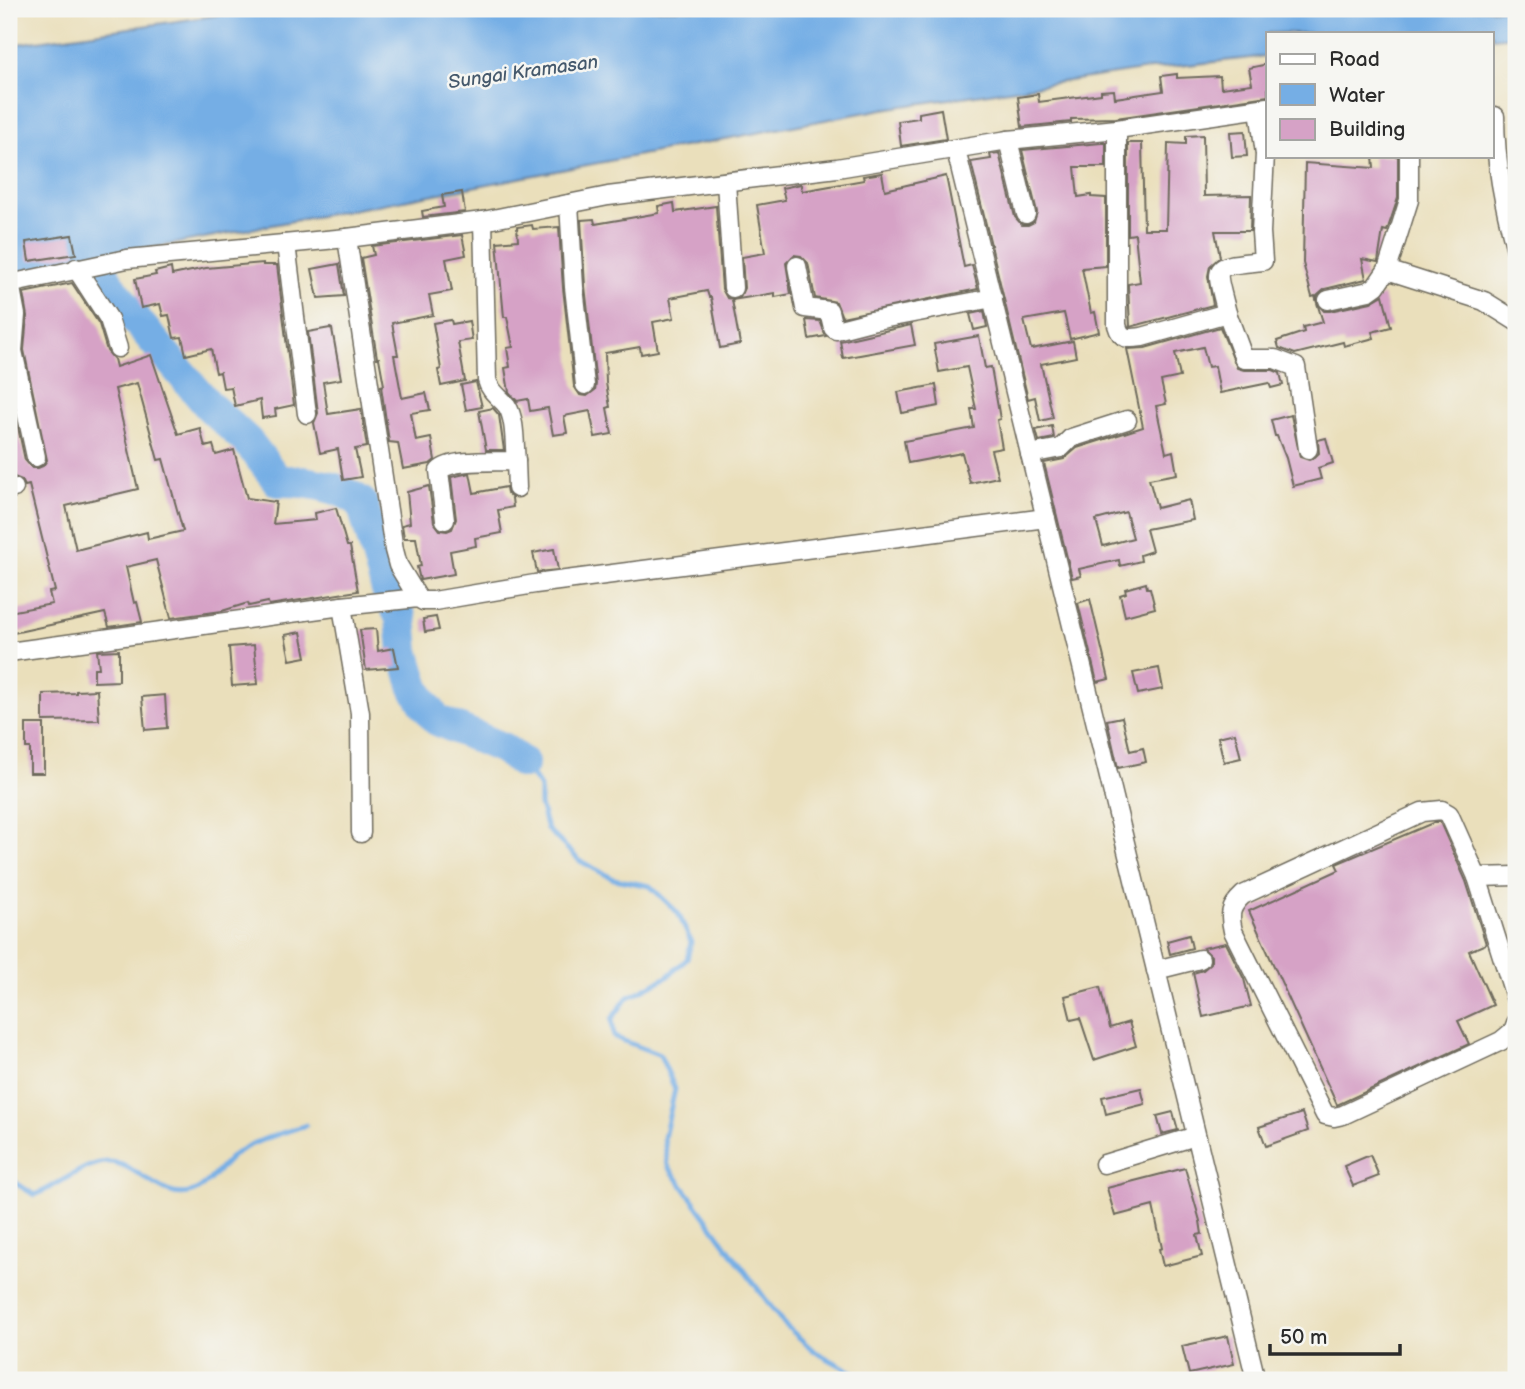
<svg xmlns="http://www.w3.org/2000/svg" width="1525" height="1389" font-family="'Balsamiq Sans',sans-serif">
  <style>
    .water { fill: #75aee5; stroke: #506c88; stroke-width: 2 }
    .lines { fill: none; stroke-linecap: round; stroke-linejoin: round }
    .stream { stroke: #75aee5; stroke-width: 5 }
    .river { stroke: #75aee5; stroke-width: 32 }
    .building { fill: #d6a2c6; fill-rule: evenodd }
    .minor-casing { stroke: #6e6a5d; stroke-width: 21 }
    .minor { stroke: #fff; stroke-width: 18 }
    .labels { text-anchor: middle; stroke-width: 5; stroke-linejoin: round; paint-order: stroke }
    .water-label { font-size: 19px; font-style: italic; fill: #45596c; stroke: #f6f6f2 }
  </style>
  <rect width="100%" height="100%" fill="#f6f6f2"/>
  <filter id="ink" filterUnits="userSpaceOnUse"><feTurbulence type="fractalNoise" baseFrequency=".0143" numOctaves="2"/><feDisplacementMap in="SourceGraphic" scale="14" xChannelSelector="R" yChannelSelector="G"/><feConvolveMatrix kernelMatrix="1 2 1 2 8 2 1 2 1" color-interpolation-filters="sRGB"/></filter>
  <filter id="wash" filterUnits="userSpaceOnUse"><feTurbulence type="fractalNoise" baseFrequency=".00686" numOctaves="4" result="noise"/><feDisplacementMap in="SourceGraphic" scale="28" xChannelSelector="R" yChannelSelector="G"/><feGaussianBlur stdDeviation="1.57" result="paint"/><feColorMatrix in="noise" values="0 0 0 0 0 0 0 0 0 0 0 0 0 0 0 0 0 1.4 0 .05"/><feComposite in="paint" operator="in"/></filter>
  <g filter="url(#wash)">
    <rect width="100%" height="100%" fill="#eadfbb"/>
    <polygon class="water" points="262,9 1516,9 1516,36 1492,38 1492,33 1268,33 1268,56 1142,70 883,109 9,275 9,45"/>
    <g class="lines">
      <g class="stream">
        <polyline points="523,763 540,787 540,805 547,829 580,861 614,879 650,886 678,913 691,942 687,959 667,977 627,998 612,1019 614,1037 660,1055 675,1089 664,1138 668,1166 783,1323 814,1351 867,1380"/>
        <path d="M9,1175l8,9 18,11c23,-9 50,-33 73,-33 29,0 54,41 84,30 17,-7 29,-27 44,-39 19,-13 48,-20 70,-28"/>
      </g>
      <path class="river" d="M94,231l11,47 31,42 73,86 39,36 30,39c27,-1 62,5 84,22l25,87 14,28 3,33 11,37 9,15 13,17 65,28 21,15"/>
    </g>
    <g id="blocks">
      <g class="building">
        <polygon points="1268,64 1268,96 1116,118 1071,119 1071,122 1022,127 1018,97 1038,94 1039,102 1101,94 1101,91 1114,90 1115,98 1163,91 1161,76 1177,74 1177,78 1220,76 1221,88 1252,84 1249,68"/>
        <polygon points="941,109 946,139 901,146 898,121 919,118 919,113"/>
        <polygon points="1245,131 1247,156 1232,157 1230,132"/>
        <polygon points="1203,135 1204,196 1251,195 1250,231 1215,231 1220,257 1210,266 1208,276 1213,305 1130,327 1128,284 1140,282 1135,234 1128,235 1128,143 1142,143 1144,229 1166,229 1168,143 1186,144 1186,136"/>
        <polygon points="1101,143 1106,143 1106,167 1075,167 1078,197 1091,195 1091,197 1106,198 1106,266 1082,268 1091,313 1095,312 1099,332 1070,339 1064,313 1024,320 1031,349 1073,341 1076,357 1041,364 1053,418 1040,421 1035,397 1028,399 971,162 991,159 990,154 999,153 1015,217 1022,225 1028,225 1034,222 1037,212 1022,150"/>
        <polygon points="1373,156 1398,156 1398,198 1387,231 1383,230 1378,262 1362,259 1366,279 1325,289 1317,296 1317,303 1315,296 1312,297 1303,263 1305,163 1374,168"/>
        <polygon points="882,173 885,190 946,176 964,267 972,265 978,289 842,317 836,302 815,298 808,263 801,256 794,255 786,263 791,294 775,297 775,293 732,300 740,344 720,348 711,297 709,297 707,291 670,298 674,318 653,322 658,351 641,354 640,347 605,353 606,383 610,407 607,408 612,434 595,437 590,411 564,416 567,433 553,435 548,408 530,411 528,399 517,401 509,392 505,368 510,367 507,348 513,347 507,317 504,317 497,242 518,240 517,227 532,225 533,229 559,227 563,288 574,386 580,395 587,396 595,390 596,384 585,286 581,220 594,219 595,224 659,213 658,206 674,203 675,212 716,206 722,289 727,298 734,299 740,297 744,288 742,257 765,253 757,205 785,200 782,188 801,184 802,191 864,180 863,176"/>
        <polygon points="462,192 465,212 423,217 422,211 444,207 442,195"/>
        <polygon points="72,235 76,254 29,261 26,242"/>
        <polygon points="462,235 466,255 446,259 452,291 429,295 433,315 392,323 398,355 394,355 402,398 426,393 430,410 411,413 416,441 431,438 435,460 430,464 403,469 398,443 389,442 381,386 384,385 379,358 377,358 361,258 374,255 372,246"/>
        <polygon points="263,263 263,265 277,265 294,405 275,409 276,416 262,418 260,400 235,406 231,387 223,388 220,372 216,373 211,349 186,355 182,337 174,338 169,315 163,316 160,304 141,308 135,279 156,275 155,272 171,268 172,275 206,268"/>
        <polygon points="339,264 344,296 318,298 312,269"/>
        <path d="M72,283l27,41 8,27 7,8 2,8 35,-12 27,79 22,-6 5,19 8,-2 3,10 18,-5 13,48 29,4 -3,22 43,-4 -1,-7 21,-5 11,38h3l8,45 -89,14 -1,-3 -19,4 -1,-3 -26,8 -51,7 -15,-58 -30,7 8,36 3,-1 5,20 -33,5 -4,-14 -96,21v-22l43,-8 -3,-12 6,-1 -26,-106 -4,1 -3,-6 -8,-3 -5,-21v-71l16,75 7,8h6l5,-2 4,-6 -23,-110 3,-34 -4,-23zM137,383l21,77 5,-1 20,72 -35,8 -1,-7 -71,18 -10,-44 72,-17 -23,-100z"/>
        <polygon points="1383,295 1391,327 1372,332 1374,338 1344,346 1343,342 1295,354 1279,348 1277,341 1304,332 1303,327 1323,322 1317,303 1324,311 1330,311 1371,302"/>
        <polygon points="984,311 987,327 974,330 970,314"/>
        <polygon points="451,320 452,324 469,321 472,340 458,342 465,381 441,386 438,370 441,369 433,323"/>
        <polygon points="806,320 820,321 826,336 809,339"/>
        <polygon points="911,325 915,345 843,358 840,341"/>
        <path d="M1220,327l17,41 7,2h29l7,3 3,12 -12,3 -2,-5 -49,10 -5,-27 -7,1 -5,-20 -28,6 5,24 -19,4 5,23 -10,2 10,47 7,-2 4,23 -28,5 8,29 32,-8 4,20 -47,9 6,22 -12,4 1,6 -21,5 -1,-6 -40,9 2,7 -9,2 -28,-115 20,-4 13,-11 66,-21 -16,-78 18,-1zM1126,512l7,26 -30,8 -7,-26z"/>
        <polygon points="330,328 332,329 341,379 323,382 328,414 361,409 367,447 355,449 361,477 343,480 338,449 320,453 314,423 318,413 308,332"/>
        <polygon points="979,336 985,368 991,367 1000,419 997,420 1002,448 991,450 998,477 970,483 962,453 908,463 904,441 974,428 971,409 976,409 967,367 939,372 934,344"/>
        <polygon points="476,382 482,407 466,410 461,385"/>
        <polygon points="936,385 939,406 902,413 898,392"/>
        <polygon points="493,408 499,415 504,450 486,450 479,411"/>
        <polygon points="1291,415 1300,457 1309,460 1314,458 1319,453 1318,440 1326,438 1333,463 1318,468 1321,479 1293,486 1286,458 1277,436 1275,436 1271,420"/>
        <polygon points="1052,426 1054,438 1039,441 1036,430"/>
        <polygon points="470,473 474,493 506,487 507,493 512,498 513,507 498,510 502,533 475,538 476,546 450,551 454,574 420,580 417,567 421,566 416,538 404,538 402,525 410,523 407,492 429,486 434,522 440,530 447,531 452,529 456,519 451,477"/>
        <polygon points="554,549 558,570 537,572 533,553"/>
        <polygon points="1146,583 1147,588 1150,588 1155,608 1125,616 1120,595 1126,593 1125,589"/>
        <polygon points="1090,599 1109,679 1097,682 1078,603"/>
        <polygon points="436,617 439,630 425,632 423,619"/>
        <polygon points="376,629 378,651 394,648 398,667 366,670 360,630"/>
        <polygon points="301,632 306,657 290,660 285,635"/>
        <polygon points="254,645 258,684 232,686 229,647"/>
        <polygon points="119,650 119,681 94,682 94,668 99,668 97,651"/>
        <polygon points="1159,668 1163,689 1138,694 1133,673"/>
        <polygon points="97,690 99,720 43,721 43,694 76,693 76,691"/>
        <polygon points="165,695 167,728 145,730 142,697"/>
        <polygon points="1122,717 1130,751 1143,748 1146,762 1118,768 1107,720"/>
        <polygon points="26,724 44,724 44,773 30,773 30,748 26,748"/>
        <polygon points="1235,733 1241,758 1224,762 1218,737"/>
        <polygon points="1435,822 1440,822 1466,881 1486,944 1469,951 1493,1005 1458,1021 1469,1044 1337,1105 1249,911 1339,870 1336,864"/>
        <polygon points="1189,935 1192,948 1170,954 1167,941"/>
        <polygon points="1226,943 1244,979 1251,1006 1203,1017 1193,973 1203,970 1211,963 1211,956 1203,948"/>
        <polygon points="1100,987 1110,1028 1129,1022 1136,1046 1094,1060 1080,1018 1071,1020 1065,996"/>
        <polygon points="1141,1088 1145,1104 1106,1114 1102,1097"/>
        <polygon points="1173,1112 1178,1130 1162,1134 1157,1116"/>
        <polygon points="1302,1113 1308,1131 1266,1146 1259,1127"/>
        <polygon points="1370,1155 1379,1176 1353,1186 1344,1166"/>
        <polygon points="1185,1168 1200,1221 1202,1234 1197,1235 1202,1256 1163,1266 1159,1249 1162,1248 1153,1206 1115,1216 1107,1188"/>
        <polygon points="1228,1336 1234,1364 1189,1374 1182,1346"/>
      </g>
    </g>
  </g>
  <g filter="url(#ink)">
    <use href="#blocks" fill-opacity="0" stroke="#6e6a5d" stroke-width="2"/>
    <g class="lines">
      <g class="minor-casing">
        <g id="minor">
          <path d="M1495,116c0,46 9,89 21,134"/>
          <path d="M1117,129v196c4,15 11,14 25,12l85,-24 17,46h31l21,8 12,82"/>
          <polyline points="1008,140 1026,214"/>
          <polyline points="956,150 1256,1380"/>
          <polyline points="726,182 733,288"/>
          <polyline points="569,204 574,287 585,385"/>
          <polyline points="347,238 394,550 398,565 418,598"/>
          <polyline points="286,244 307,414"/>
          <polyline points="797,266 805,308 829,311 833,328 836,330 871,321 993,298"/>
          <polyline points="76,268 109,319 118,348"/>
          <polyline points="1387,270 1484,301 1516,321"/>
          <polyline points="10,283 16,315 13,351 36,457"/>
          <polyline points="9,284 127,259 347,238 483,221 608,196 837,168 1008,140 1117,129 1268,107"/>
          <polyline points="1328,300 1369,291 1376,286 1387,270 1409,200 1409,156"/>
          <path d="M1227,313c-13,-51 -16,-46 36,-52l-2,-29 4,-78 -6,-45"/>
          <polyline points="1030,454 1061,448 1071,438 1127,420"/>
          <polyline points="516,461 517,488"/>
          <polyline points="9,489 14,488"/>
          <path d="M445,520l-6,-49c13,-13 58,-9 77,-10 -2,-16 0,-41 -9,-55 -7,-9 -17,-14 -20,-26l-4,-159"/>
          <polyline points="342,606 360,713 361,833"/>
          <polyline points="9,652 342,606 418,598 423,601 434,601 535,584 1046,518"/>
          <polyline points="1477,877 1516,876"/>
          <polyline points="1156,970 1200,959"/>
          <path d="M1516,1000l-39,-123 -28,-63 -7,-4 -20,2 -179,83c-13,12 -14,19 -10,36l92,184 9,2 9,-2 158,-74 12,-10 3,-8"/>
          <polyline points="1104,1164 1196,1136"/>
        </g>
      </g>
      <use href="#minor" class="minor"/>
    </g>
  </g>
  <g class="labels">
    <g class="water-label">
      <text transform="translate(523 71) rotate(-8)" y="7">Sungai Kramasan</text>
    </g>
  </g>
  <rect width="1525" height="1389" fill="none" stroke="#f6f6f2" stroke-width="35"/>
  <rect x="1266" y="32" width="228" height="126" fill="#f6f6f2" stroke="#a5a5a2" stroke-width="2"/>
  <rect x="1280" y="54" width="35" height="10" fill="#ffffff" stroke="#a5a5a2" stroke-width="2"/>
  <text x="1329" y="66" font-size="21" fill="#2b2b2b">Road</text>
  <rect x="1280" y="84" width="35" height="21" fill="#75aee5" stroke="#a5a5a2" stroke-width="2"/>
  <text x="1329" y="102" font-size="21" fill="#2b2b2b">Water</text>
  <rect x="1280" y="119" width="35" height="21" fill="#d6a2c6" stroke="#a5a5a2" stroke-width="2"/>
  <text x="1329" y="136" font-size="21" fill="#2b2b2b">Building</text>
  <path d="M1270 1344v10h130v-10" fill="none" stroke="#2b2b2b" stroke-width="3.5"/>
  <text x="1280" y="1344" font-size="21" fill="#2b2b2b" stroke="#f6f6f2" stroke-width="5" paint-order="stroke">50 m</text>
</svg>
